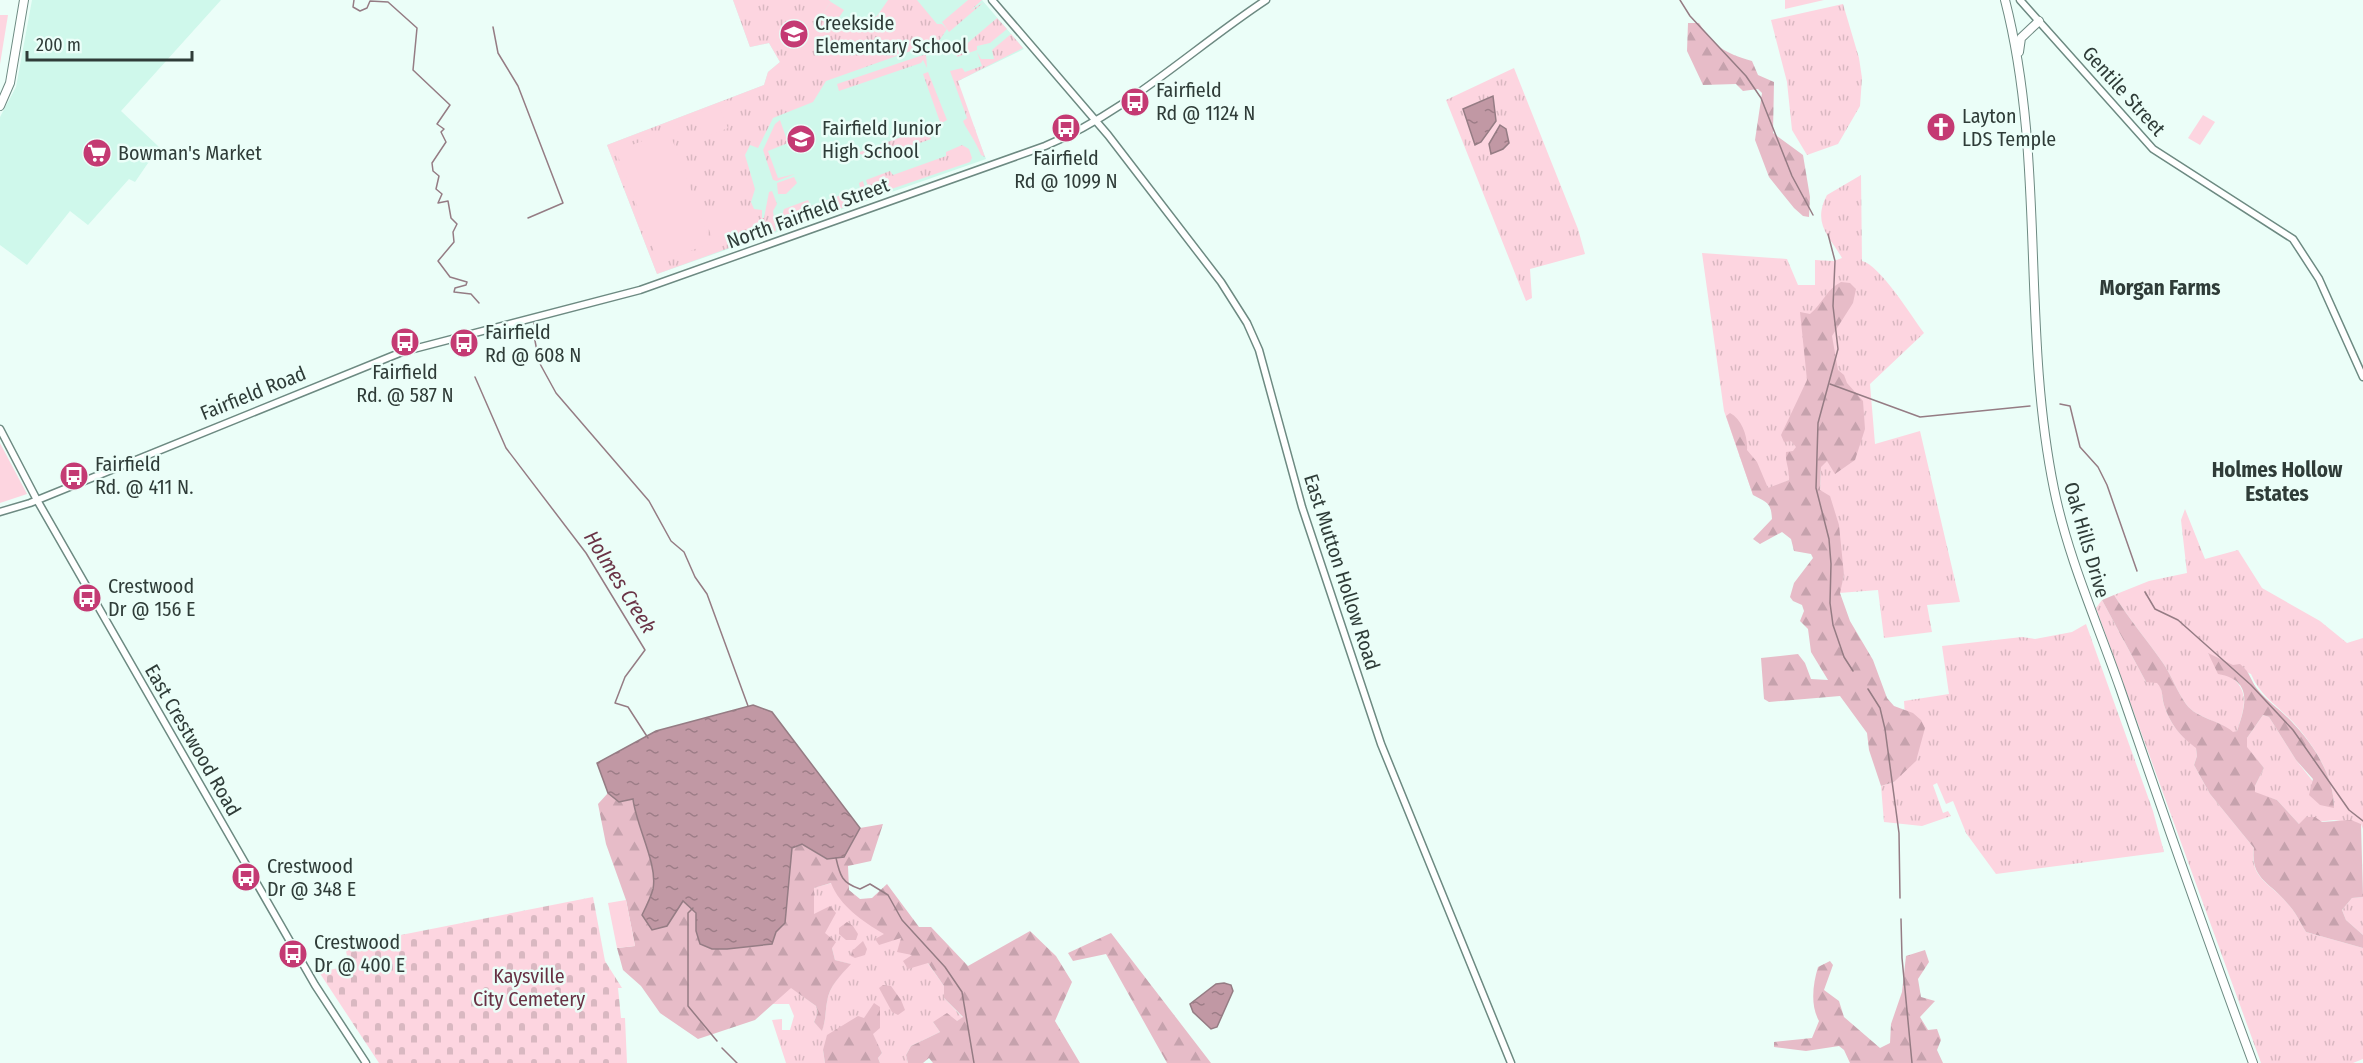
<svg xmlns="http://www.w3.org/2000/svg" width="2363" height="1063" font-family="'Fira Sans Condensed',sans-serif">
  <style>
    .built { fill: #cff8eb }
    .grass { fill: url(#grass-tufts) }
    .forest { fill: url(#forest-firs) }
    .cemetery { fill: url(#cemetery-stones) }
    .park { fill: #fdd5e0 }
    .water { fill: url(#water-ripples); stroke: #957c84; stroke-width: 1.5 }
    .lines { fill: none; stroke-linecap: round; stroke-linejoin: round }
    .stream { stroke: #957c84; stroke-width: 1.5 }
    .minor-casing { stroke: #6d8a82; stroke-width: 9 }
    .major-casing { stroke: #6d8a82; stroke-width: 10 }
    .minor { stroke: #fff; stroke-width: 6 }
    .major { stroke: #fff; stroke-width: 8 }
    .labels { text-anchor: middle; stroke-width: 5; stroke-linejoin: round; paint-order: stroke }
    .poi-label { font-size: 20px; fill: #2f3c38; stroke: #ebfef8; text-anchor: start }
    .street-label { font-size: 20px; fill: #2f3c38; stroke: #ebfef8 }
    .park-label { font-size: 20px; fill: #683144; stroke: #ebfef8 }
    .neighbourhood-label { font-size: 21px; font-weight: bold; fill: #2f3c38; stroke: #ebfef8 }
    .water-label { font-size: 21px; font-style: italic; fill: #6a3346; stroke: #ebfef8 }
  </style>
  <defs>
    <pattern id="grass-tufts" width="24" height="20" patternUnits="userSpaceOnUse" patternTransform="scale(1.5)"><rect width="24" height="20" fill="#fdd5e0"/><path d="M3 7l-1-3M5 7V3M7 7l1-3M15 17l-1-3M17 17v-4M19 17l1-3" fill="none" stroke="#d9b8c1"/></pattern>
    <pattern id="forest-firs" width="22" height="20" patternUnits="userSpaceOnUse" patternTransform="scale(1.5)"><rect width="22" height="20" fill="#e7bcc8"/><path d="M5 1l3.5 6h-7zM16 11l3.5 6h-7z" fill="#c6a2ad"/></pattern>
    <pattern id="cemetery-stones" width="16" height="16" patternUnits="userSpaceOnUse" patternTransform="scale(1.5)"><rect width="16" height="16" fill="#fdd5e0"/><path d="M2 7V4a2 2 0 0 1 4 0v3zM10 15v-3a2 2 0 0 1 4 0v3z" fill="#d9b8c1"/></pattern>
    <pattern id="water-ripples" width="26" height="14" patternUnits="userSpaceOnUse" patternTransform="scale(1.5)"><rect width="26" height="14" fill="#c198a4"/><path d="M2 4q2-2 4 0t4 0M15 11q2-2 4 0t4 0" fill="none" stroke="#9d7d87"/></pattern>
  </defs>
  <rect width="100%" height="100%" fill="#ebfef8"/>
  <g class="built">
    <polygon points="32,0 221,0 121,111 159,147 135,182 129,179 88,225 70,211 27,265 0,245 0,117 16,87"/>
    <polygon points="733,0 982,0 1024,49 956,82 986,159 657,274 607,145 764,85 768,72 780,62 769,43 750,47"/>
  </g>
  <g class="grass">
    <polygon points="733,0 829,0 831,2 822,14 842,28 877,16 888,0 917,0 937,24 942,24 947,29 939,41 826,81 813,102 773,118 758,148 750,145 745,155 755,189 751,202 754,209 762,210 762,218 764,218 769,192 772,191 777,204 773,211 776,231 657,274 607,145 764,85 768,72 780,62 769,43 750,47"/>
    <polygon points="968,0 982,0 970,11 984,2 949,32 942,22"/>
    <polygon points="1785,0 1824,0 1785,9"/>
    <polygon points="1843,4 1859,58 1862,78 1860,106 1838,144 1807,155 1792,130 1787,82 1771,20"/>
    <polygon points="997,18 1007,29 990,43 977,46 977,50 957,57 956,53"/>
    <path d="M1011,34l12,14 -65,33 27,76 -4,-2c-5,-14 -15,-26 -18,-34l4,-3 -17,-47 12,-3 3,4 17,-6 -5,-14 4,7h13l-2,-9z"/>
    <polygon points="926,54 927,68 923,60 921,63 839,91 837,84"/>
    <polygon points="1514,68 1578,229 1585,254 1530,269 1532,298 1526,301 1446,100"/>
    <polygon points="928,72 947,120 935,127 932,126 940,122 923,74"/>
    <polygon points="780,120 788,143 768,151 778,178 795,174 777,181 773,180 763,150 775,124"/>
    <polygon points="929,127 931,139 875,159 857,153"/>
    <polygon points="962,145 969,149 972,158 970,162 871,196 866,180 890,171 893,175 946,156 946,152"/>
    <path d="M1861,175l1,86c18,4 50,56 62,72l-54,51 5,60 45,-13 40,171 -33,3 5,27 -48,6 -6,-48 -39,3 5,-18 -24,-84 1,-24 -68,28 -29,-84 -22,-158 85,6 11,26h17v-25l19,1 8,-3c-13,-23 -30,-34 -15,-63z"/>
    <polygon points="794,177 797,183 786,194 778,194 777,183"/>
    <polygon points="863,181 868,199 788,227 782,215 784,209 808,200 811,206 860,188 859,183"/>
    <path d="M2185,509l20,50 33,-9 24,38 58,33 27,22 16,-5v191l-2,-5 -27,-4 -35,4 -22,-24 -22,-7v-7l9,-18 -18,-21 1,-9 16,-23 6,2 27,43 38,48c0,-32 -20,-63 -41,-86 -16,-17 -33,-26 -42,-48l-43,-20c30,32 46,29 29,77l-4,2c-13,-13 -36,-14 -47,-29 -9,-12 -14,-28 -23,-41 -16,-23 -34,-44 -49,-68l35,-14 38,-8 -6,-53z"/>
    <path d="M2102,600l44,82h12c6,9 3,14 6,23 6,19 16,31 32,42l1,9 -3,9 16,29 44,54c-5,31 17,35 33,55 8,8 13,19 19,29l57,16v111l-10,4h-92l-165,-455z"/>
    <polygon points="2086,624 2153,811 2164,852 1996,874 1966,833 1953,801 1946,804 1937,783 1933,785 1943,813 1948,811 1951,816 1922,826 1884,822 1881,786 1894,782 1908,766 1904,701 1949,694 1942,646 2022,637 2035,639 2072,632"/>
    <path d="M832,883c21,25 36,48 69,55l12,17 14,7 17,24v12l19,20 -6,3 -24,1 7,10 -29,14 -5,9 2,8h-28l-2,-5 4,-5 -18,-35 -41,32 2,13h-39l-14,-43 10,-1v11h8l4,-14 -5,-12h-21l29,-22 -5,6 24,18 2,6 -4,10 8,8c4,-10 3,-18 5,-28 2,-16 13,-26 23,-38l-15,-4 -3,-12 -18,-33 -1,-27z"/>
    <polygon points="2363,897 2363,935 2346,920 2342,910 2352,898"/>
  </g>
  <g class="forest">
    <path d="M1688,23h11c15,23 25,30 53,38l6,14 16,7 -1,51 30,22 7,42 -1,20 -6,-1 -9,-8 -25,-31 -14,-37 7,-47 -4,-4 -15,2 -7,-7 -33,1 -16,-34z"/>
    <path d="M1841,282l9,1 6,6 -3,14 -21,33 6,34 6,5 3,8 16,18 2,28 -10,31 -20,14 -8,-13 -6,6 -1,23 10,6 9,29 5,50 -4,18 10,28 23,39 14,38 7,8 19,7 8,7 4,8 -9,33 -22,21 -13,4 -12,-36 -2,-17 -27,-37 -71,6 -5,-3 -3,-41 37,-4 7,9 6,16 17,1 -17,-28 -3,-23 -8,-8 4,-10 -2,-6 -9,-4 -3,-4 4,-14 19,-25 -2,-4 -17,-3 -3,-12 -9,-7 -22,12 -7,-5 19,-20c-1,-17 -5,-16 -19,-24l-27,-79 4,-3c12,6 18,24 17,37l10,12 11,26 21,-8c1,-11 -4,-17 -3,-28l7,-1 3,-4 -5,-6 -7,1 -3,-7 26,-55 -7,-68 10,2c12,-10 17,-25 31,-32z"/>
    <path d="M2114,595c15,24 33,45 49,68 9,13 14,29 23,41 11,15 34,16 47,28l4,-1c9,-26 16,-51 -19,-57l-10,-21 25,12 7,-1c11,9 10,16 18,26 10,12 24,21 34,32 22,23 42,54 42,86l-14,-3 -11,-10 4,-16 -17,-19 -27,-43 -6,-2 -16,23v9l17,21 -9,18v6l22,8 22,24 7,-7h9l7,5 29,-2 10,4 2,73 -11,1 -10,12 4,10 17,15v13l-57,-16c-6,-10 -11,-21 -19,-29 -17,-21 -37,-24 -33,-55l-44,-54 -16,-29 3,-9 -1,-8c-16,-12 -26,-24 -32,-43 -3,-10 0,-14 -7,-22l-11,-1 -44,-82z"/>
    <path d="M608,793l11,9 14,-3c3,26 25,65 20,89 -2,9 -7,19 -11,27l25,11 16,-25 13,12v18l16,18 60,-5 4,-12 9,-9 7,-75 10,-4 24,15 18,-2 16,-29 23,-4 -12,37 -23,5 1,24 11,9 12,-1 15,-14 32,43h12l37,39 62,-35 26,25 16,26 -17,39 25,42h-147l-4,-5 -6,5h-15l-2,-8 5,-9 29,-14 -7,-10 14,-9 10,8 6,-4 -19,-19v-12l-16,-23 -20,6 -5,-8 9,-6 -15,-3 4,-14 -22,7 -4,-6 9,-5c-22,-13 -44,-28 -53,-51l-17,5v26l16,-8 6,7 -11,20 11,9 -4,6 3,12 16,4c-10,11 -22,22 -24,38 -2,11 -1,18 -5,29l-8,-9 4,-10 -2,-6 -25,-18 -36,32 -57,19 -38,-26 -19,-27 -18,-16 -6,-22 18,-2 -9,-46 -20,-56 -8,-40z"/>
    <polygon points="847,922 853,926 858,934 856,940 846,940 839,934 839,928"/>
    <polygon points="1111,933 1211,1063 1167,1063 1106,954 1073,961 1068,953"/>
    <polygon points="863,941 867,949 865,955 855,958 851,956 852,951"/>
    <path d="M1925,950l4,12 -11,17 3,18 14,4 -15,16 8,13 9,-1 4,11 -4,10 6,13h-93l-6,-13 -5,-4 -33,5 -32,-4v-5l38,-4 7,-17c-9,-16 -6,-37 -1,-54l12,-6 3,4 -9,25 15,11 5,16 36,31 10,-5 1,-19 11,-32 4,-36z"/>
    <polygon points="883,985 891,986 901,1000 905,1010 898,1015 892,1012 879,988"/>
    <polygon points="874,1003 880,1007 880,1028 873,1034 882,1053 878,1058 880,1063 825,1063 823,1050 827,1035 858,1016 864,1018"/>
  </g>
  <polygon class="cemetery" points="593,897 605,961 622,988 618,988 621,1018 625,1018 627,1063 379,1063 319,972 349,966 345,946"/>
  <g class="park">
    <polygon points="831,2 844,10 835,23 822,14"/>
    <polygon points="0,15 8,15 0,64"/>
    <polygon points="718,104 728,128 704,138 696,118 698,113"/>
    <polygon points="2203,115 2215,122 2200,145 2188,138"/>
    <polygon points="669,131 711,243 659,263 616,151"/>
    <polygon points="733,200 741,224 737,231 712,239 703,210"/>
    <polygon points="0,443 27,494 0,503"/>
    <polygon points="626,900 635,946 617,948 608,903"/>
  </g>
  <g class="water">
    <polygon points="1493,96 1496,121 1481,142 1475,145 1463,109"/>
    <polygon points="1500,125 1506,129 1509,143 1503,149 1491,154 1489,144"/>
    <path d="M753,705l19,7 88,116 -16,29 -17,2 -25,-15 -10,4 -7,75 -9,9 -4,12 -45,5h-15l-12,-5 -4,-13v-18l-13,-12 -16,25 -15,4 -10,-15c4,-8 9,-18 11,-26 5,-25 -17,-63 -20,-90l-14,3 -11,-9 -11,-30 59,-32z"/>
    <polygon points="1224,983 1231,985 1233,991 1217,1027 1211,1029 1193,1012 1190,1004 1216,984"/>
  </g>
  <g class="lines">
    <g class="stream">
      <polyline points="354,0 353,7 360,11 367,8 370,1 388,2 417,28 413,70 450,105 437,124 444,129 441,132 446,142 432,163 433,171 439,176 436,189 442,194 438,203 448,201 451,218 457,224 453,232 454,242 438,261 450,277 467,282 466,285 455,288 454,292 471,294 479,303"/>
      <polyline points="1680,0 1690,16 1746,76 1761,98 1792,176 1813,215"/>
      <polyline points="493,27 498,53 518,86 563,203 528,218"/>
      <polyline points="1828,234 1835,261 1833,306 1838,349 1818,423 1816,488 1829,539 1831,564 1830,603 1833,625 1844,657 1853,671"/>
      <polyline points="534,324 534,323"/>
      <polyline points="533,330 539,362 556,393 649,501 671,541 684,552 695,577 707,594 748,706"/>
      <polyline points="475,377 506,448 586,553 645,650 625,677 615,703 628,707 648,738"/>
      <polyline points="1830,384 1920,417 2030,406"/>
      <polyline points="2060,404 2070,406 2080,447 2098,467 2107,485 2137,571"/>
      <polyline points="2145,592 2155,609 2178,620 2251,685 2293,730 2349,810 2363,821"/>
      <polyline points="1868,689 1880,708 1885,729 1899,833 1900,898"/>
      <path d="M836,858c4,18 6,25 24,31l10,-5 18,11 14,25 43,47 17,25 12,71"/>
      <polyline points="693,908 688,913 688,1006 717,1041"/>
      <polyline points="1901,919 1902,958 1912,1063"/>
      <polyline points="722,1048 737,1063"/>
    </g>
    <g class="minor-casing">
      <g id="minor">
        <polyline points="992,0 1108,135 1221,282 1247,323 1259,350 1302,507 1381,744 1511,1063"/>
        <polyline points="2020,0 2153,149 2293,239 2319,279 2363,377"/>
        <polyline points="0,429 37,500 315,985 366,1063"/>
        <path d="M0,512l30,-9 372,-151 238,-62 405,-144c81,-33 148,-98 221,-146"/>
      </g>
    </g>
    <g class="major-casing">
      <g id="major">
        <path d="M2005,0c41,159 16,328 49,489 14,69 43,133 66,199 43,125 87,251 133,375"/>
        <polyline points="2019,52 2021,38 2039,21"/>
        <polyline points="0,106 10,83 24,0"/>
      </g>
    </g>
    <use href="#minor" class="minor"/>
    <use href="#major" class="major"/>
  </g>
  <defs>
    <g id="school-disc" transform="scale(1.5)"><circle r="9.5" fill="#c43a73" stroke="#ebfef8"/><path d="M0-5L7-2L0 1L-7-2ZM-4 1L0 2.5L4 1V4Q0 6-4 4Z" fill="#fff"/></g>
    <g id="bus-disc" transform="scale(1.5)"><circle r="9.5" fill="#c43a73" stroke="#ebfef8"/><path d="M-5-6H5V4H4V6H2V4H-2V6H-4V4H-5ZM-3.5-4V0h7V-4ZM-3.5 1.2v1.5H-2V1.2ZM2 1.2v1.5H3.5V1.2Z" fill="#fff"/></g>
    <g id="church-disc" transform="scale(1.5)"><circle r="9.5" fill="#c43a73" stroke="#ebfef8"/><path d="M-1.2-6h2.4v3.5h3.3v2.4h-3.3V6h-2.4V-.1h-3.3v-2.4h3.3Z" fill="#fff"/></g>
    <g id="supermarket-disc" transform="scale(1.5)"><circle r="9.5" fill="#c43a73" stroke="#ebfef8"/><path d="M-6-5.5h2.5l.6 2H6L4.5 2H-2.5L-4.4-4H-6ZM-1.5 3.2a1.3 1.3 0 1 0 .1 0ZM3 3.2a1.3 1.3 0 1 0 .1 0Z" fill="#fff"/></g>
  </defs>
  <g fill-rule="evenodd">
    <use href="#school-disc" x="794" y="34"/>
    <use href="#bus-disc" x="1135" y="102"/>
    <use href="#church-disc" x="1941" y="127"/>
    <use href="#bus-disc" x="1066" y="128"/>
    <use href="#school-disc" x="801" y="139"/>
    <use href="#supermarket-disc" x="97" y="153"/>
    <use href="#bus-disc" x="405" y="342"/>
    <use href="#bus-disc" x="464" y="343"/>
    <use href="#bus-disc" x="74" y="476"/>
    <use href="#bus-disc" x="87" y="598"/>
    <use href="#bus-disc" x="246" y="877"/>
    <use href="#bus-disc" x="293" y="954"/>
  </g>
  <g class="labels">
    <g class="poi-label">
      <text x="815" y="30">Creekside<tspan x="815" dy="23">Elementary School</tspan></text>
      <text x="1156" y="97">Fairfield<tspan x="1156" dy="23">Rd @ 1124 N</tspan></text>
      <text x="1962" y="123">Layton<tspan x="1962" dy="23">LDS Temple</tspan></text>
      <text x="822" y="135">Fairfield Junior<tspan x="822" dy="23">High School</tspan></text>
      <text x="118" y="160">Bowman's Market</text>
      <text x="1066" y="165" text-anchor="middle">Fairfield<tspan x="1066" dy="23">Rd @ 1099 N</tspan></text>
      <text x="485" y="339">Fairfield<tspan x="485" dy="23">Rd @ 608 N</tspan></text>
      <text x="405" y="379" text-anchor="middle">Fairfield<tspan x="405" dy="23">Rd. @ 587 N</tspan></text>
      <text x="95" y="471">Fairfield<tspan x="95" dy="23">Rd. @ 411 N.</tspan></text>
      <text x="108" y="593">Crestwood<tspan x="108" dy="23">Dr @ 156 E</tspan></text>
      <text x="267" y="873">Crestwood<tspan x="267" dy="23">Dr @ 348 E</tspan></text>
      <text x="314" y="949">Crestwood<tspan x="314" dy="23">Dr @ 400 E</tspan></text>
    </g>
    <g class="street-label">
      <text transform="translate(2124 91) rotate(48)" y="7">Gentile Street</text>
      <text transform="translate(808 213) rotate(-20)" y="7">North Fairfield Street</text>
      <text transform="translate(253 393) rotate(-22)" y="7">Fairfield Road</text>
      <text transform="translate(2087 540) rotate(74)" y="7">Oak Hills Drive</text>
      <text transform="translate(1342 572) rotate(72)" y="7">East Mutton Hollow Road</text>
      <text transform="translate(193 740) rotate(60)" y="7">East Crestwood Road</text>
    </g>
    <g class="park-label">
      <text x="529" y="983">Kaysville<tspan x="529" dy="23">City Cemetery</tspan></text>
    </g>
    <g class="neighbourhood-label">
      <text x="2160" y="295">Morgan Farms</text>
      <text x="2277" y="477">Holmes Hollow<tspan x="2277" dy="24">Estates</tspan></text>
    </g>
    <g class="water-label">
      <text transform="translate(620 582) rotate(58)" y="7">Holmes Creek</text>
    </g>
  </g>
  <path d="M27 51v9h165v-9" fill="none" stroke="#2f3c38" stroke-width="3"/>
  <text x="36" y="51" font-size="18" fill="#2f3c38" stroke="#ebfef8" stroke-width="4.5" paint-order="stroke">200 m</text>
</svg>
